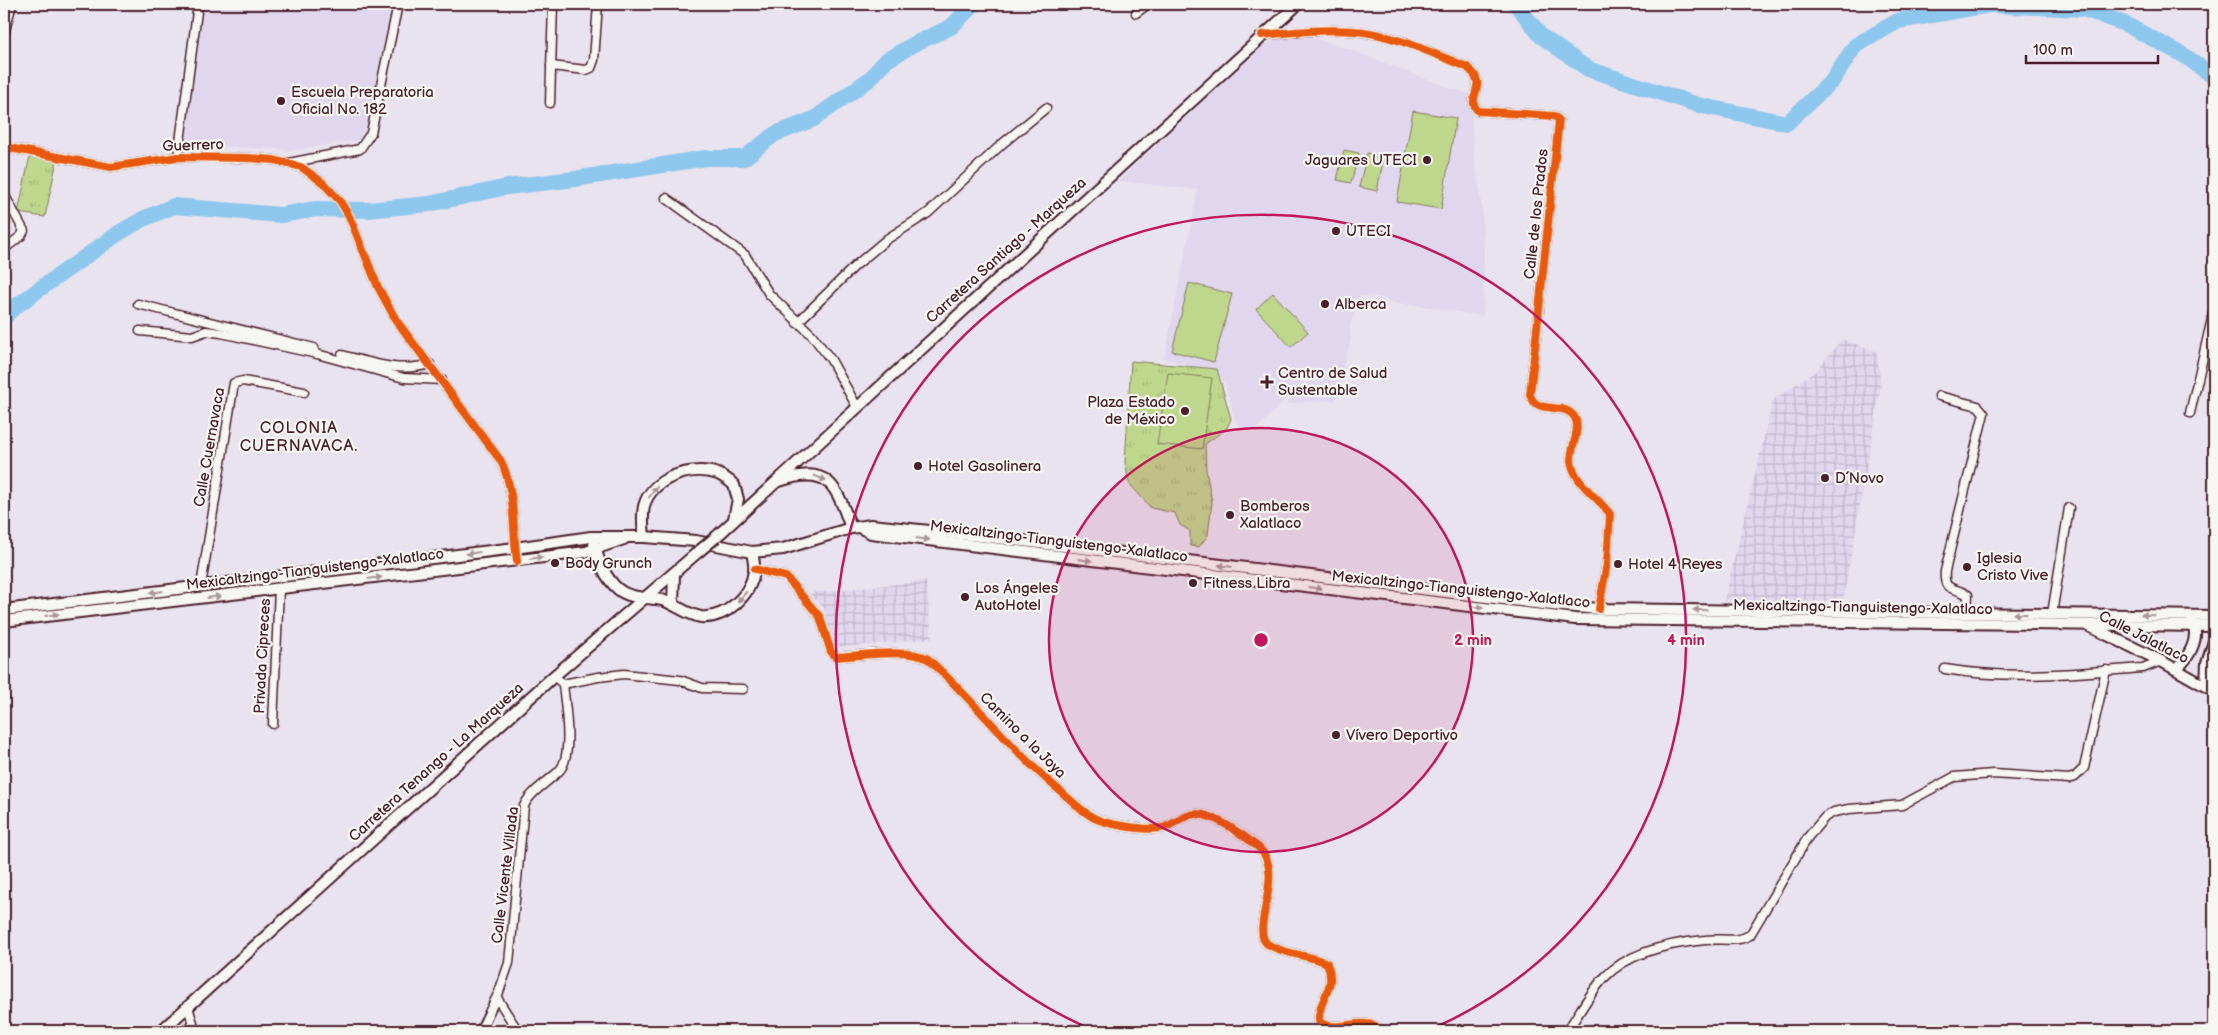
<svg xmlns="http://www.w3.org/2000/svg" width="2218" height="1035" font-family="'Balsamiq Sans',sans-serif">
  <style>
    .built { fill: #e0d6ed }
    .industrial { fill: url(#industrial-grid) }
    .park { fill: url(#park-tufts); stroke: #847b5c }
    .pitch { fill: #bfd78d; stroke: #847b5c }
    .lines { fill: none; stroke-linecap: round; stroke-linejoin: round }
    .river { stroke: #8ec7ed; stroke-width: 16 }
    .street-casing { stroke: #4a1f2b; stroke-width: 11 }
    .secondary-casing { stroke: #4a1f2b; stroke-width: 14 }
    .street { stroke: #f6f6f2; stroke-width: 8 }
    .secondary { stroke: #f6f6f2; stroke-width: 10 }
    .secondary-bridge-casing { stroke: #4a1f2b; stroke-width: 14; stroke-linecap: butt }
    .secondary-bridge { stroke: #f6f6f2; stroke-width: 10 }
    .cycleway-casing { stroke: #f6f6f2; stroke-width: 11 }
    .cycleway { stroke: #e8590c; stroke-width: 8 }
    .oneway { fill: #a99598 }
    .ring { fill: none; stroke: #c2185b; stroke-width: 2.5 }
    .poi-dot { fill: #4a1f2b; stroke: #f6f6f2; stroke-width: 2 }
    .labels { text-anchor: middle; stroke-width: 4.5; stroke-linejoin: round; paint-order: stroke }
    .poi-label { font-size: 15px; fill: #4a1f2b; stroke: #f6f6f2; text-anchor: start }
    .street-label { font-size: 15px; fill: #4a1f2b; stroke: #f6f6f2 }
    .neighbourhood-label { font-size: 16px; letter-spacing: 1px; fill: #4a1f2b; stroke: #f6f6f2 }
    .centre { fill: #c2185b; stroke: #f6f6f2; stroke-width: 2.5 }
    .ring-label { font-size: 15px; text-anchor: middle; font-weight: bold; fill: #c2185b; stroke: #f6f6f2; stroke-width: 4.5; stroke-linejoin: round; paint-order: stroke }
  </style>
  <defs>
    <pattern id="industrial-grid" width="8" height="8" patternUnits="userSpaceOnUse" patternTransform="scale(1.25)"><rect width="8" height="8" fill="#e0d6ed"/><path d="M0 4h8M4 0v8" fill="none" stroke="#c2b7cb"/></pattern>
    <pattern id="park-tufts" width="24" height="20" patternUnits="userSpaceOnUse" patternTransform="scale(1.25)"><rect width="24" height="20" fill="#bfd78d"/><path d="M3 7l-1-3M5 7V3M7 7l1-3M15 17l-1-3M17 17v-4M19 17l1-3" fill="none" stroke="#a6b87a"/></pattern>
  </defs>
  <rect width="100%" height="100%" fill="#e9e3ef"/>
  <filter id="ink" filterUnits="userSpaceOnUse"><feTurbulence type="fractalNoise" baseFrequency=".02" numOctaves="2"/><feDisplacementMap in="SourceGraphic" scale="10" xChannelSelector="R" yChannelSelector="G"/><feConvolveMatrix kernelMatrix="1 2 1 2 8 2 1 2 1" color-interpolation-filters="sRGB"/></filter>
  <g filter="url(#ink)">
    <g class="built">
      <polygon points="202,4 392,4 363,139 293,150 192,145 187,138 187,126 193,60"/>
      <polygon points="1292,32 1346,48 1444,86 1470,94 1474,152 1482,209 1484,252 1483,316 1423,306 1397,304 1380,297 1360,296 1350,326 1351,340 1344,363 1336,400 1286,404 1310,380 1308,378 1256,429 1240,426 1235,419 1226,386 1217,370 1164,359 1198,190 1118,181 1264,45"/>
    </g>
    <g class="industrial">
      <polygon points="1842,339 1877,352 1881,386 1843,601 1724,601 1773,400 1817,370"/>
      <polygon points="926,581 932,638 878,644 840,647 829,627 825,609 809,593"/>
    </g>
    <g class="park">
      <polygon points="30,155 57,160 45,217 18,213"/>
      <polygon points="1131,361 1217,369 1231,419 1227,428 1205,444 1206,470 1212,502 1208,535 1199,547 1190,546 1190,531 1180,525 1175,513 1151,508 1129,483 1125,463"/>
    </g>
    <g class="pitch">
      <polygon points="1413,111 1456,118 1441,209 1397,202"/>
      <polygon points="1344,150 1359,153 1351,183 1337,180"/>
      <polygon points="1367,153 1384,157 1377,191 1359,187"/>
      <polygon points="1189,283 1232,294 1214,362 1172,351"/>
      <polygon points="1273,293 1308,332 1291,347 1256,309"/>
      <polygon points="1168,373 1212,378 1202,449 1157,444"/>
    </g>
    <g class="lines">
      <g class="river">
        <polyline points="1516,4 1541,36 1588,69 1698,105 1787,123 1833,80 1855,46 1898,21 1989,5 2083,9 2125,24 2185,56 2214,77"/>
        <polyline points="4,318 11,310 41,288 119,233 143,219 174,206 281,215 316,209 368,210 429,204 507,187 575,179 706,158 744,158 775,134 814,119 871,78 885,61 916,43 951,27 974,4"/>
      </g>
      <g class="street-casing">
        <g id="street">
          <polyline points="1136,13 1148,4"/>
          <polyline points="4,34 12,4"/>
          <path d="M1264,35c32,-3 73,-8 105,-2 33,5 67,22 98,34 24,19 -3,30 11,44l76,5 5,4 -29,275c7,20 32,7 43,20 10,11 -3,34 -2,46 3,22 27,36 39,53l-3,49 -8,46"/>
          <polyline points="551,66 586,70 591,68 594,60 598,4"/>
          <polyline points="550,103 553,4"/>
          <path d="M4,147l107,20 67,-10 69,1 27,2 27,7 21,15 18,19 9,15 29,71 18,33 105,141c15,32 11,65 16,100"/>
          <polyline points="178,157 198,4"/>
          <polyline points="289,163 360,149 371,133 398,4"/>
          <polyline points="4,194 24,231 21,236 4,249"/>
          <polyline points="666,198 745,255 769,294 812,335 831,360 857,407"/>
          <polyline points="138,304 314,348"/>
          <polyline points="797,323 855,266 887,239 928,213 1002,144 1046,108"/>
          <polyline points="140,331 192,336 206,331 221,333 317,354 404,378 442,380"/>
          <path d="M342,355c30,8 58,18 88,9"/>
          <path d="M1939,396l39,10 6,7 -39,158c-2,22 9,15 23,24l-1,18"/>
          <polyline points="2190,413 2214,310"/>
          <path d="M755,569l31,8 34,40 11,35 5,5c23,-1 73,-9 92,2 46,41 83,91 131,131 11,9 22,21 35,28 14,7 56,14 71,9 10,-3 19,-13 31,-13 18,0 49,22 62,33 30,26 -11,86 11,98 18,10 40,10 58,18 11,26 -10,37 -8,58 12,11 32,1 47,3 7,0 12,4 18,7"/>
          <polyline points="201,586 234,383 243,381 304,392"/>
          <polyline points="2052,614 2069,508"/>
          <path d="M1945,669c65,11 132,4 198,-1l18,-7"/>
          <polyline points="563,684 598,677 624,674 680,680 702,688 743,689"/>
          <polyline points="273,724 279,589"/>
          <polyline points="497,998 518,1031"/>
          <polyline points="188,1007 193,1023 188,1031"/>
          <path d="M480,1031l19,-39 10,-29 15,-157c6,-14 24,-24 35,-35 15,-15 6,-66 4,-87l-9,-8"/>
          <path d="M1567,1031c12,-17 23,-39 38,-54 24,-25 67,-34 100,-37 15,-2 32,3 45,-5l58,-98 17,-20 9,-5 15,-3 53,-4 52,-28 39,-3 76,5 6,-2 9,-9 22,-98"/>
        </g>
      </g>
      <g class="secondary-casing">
        <g id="secondary">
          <path d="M779,481c51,-17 57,5 72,47"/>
          <polyline points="859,527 871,533 1575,619 2214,626"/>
          <path d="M644,537c-1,-9 -2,-21 0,-31 8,-29 48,-41 74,-32 6,3 12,7 16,11l4,14 -4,20"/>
          <polyline points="716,537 1298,4"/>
          <path d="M594,545c5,16 11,33 24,44 11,10 30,8 44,11 13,4 25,15 39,17 25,2 50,-22 53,-46 1,-6 -1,-13 -2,-19"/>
          <polyline points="673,604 674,574"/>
          <polyline points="4,610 515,548 591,537 644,537 696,541 752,552 783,549 851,528 871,525 989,537 1552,605 1599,609 2214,616"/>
          <polyline points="4,621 586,552 624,539"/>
          <polyline points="2089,626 2161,661 2214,691"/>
          <path d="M2176,669c12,-10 25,-31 16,-47"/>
          <polyline points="2206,686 2207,663 2214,641"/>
          <polyline points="161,1031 554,676 698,552"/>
        </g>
      </g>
      <use href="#street" class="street"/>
      <use href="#secondary" class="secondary"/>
      <g class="secondary-bridge-casing">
        <polyline id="secondary-bridge" points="698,552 716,537"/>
      </g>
      <use href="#secondary-bridge" class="secondary-bridge"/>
      <g class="cycleway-casing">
        <g id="cycleway">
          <path d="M1262,35c31,-3 77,-8 108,-2 33,6 66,22 97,34 24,19 -3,30 11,44l76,5 5,4 -29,275c7,20 32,7 43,20 10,11 -3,34 -2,46 3,22 27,36 39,53l-3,49 -8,46"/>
          <path d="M4,147l107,20 67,-10 69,1 27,2 27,7 21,15 18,19 9,15 29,71 18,33 105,141c15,32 11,65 16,100"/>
          <path d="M755,569l31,8 34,40 11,35 5,5c23,-1 73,-9 92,2 46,41 83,91 131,131 11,9 22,21 35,28 14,7 56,14 71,9 10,-3 19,-13 31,-13 18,0 49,22 62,33 30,26 -11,86 11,98 18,10 40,10 58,18 11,26 -10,37 -8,58 12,11 32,1 47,3 7,0 12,4 18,7"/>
        </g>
      </g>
      <use href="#cycleway" class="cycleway"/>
    </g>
    <defs><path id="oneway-solid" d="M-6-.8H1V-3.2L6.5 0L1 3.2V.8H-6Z" transform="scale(1.25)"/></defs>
    <g class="oneway">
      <use href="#oneway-solid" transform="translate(820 478) rotate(22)"/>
      <use href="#oneway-solid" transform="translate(653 492) rotate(-53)"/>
      <use href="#oneway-solid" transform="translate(923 539) rotate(7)"/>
      <use href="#oneway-solid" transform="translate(473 553) rotate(173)"/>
      <use href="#oneway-solid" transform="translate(536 558) rotate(-7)"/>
      <use href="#oneway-solid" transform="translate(1085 560) rotate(7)"/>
      <use href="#oneway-solid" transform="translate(1225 566) rotate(-173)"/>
      <use href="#oneway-solid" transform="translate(375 578) rotate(-7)"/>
      <use href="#oneway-solid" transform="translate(1315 588) rotate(7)"/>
      <use href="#oneway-solid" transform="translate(156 592) rotate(173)"/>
      <use href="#oneway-solid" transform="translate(214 597) rotate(-7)"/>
      <use href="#oneway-solid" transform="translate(742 597) rotate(130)"/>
      <use href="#oneway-solid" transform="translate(1477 607) rotate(7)"/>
      <use href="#oneway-solid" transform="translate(1700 610) rotate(-179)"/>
      <use href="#oneway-solid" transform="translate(2020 614) rotate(-180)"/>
      <use href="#oneway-solid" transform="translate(52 615) rotate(-7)"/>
      <use href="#oneway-solid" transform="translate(2148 615) rotate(-179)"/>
    </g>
  </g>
  <circle cx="1261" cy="640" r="212" fill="#c2185b" fill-opacity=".12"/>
  <g class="ring">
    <circle cx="1261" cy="640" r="212"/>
    <path d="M1095 1031A425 425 0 1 1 1427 1031"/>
  </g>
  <g class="poi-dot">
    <circle cx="281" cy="101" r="5"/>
    <circle cx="1427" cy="160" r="5"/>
    <circle cx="1336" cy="231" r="5"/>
    <circle cx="1325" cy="304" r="5"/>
    <path d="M1264.5 374.5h5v5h5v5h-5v5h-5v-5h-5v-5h5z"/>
    <circle cx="1185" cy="411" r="5"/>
    <circle cx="918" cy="466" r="5"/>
    <circle cx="1825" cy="478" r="5"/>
    <circle cx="1230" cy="515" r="5"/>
    <circle cx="555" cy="563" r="5"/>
    <circle cx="1618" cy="564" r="5"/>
    <circle cx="1967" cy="567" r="5"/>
    <circle cx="1193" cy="583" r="5"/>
    <circle cx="965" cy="597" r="5"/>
    <circle cx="1336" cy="735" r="5"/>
  </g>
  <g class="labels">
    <g class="poi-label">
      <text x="291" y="97">Escuela Preparatoria<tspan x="291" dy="17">Oficial No. 182</tspan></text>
      <text x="1417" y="165" text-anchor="end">Jaguares UTECI</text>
      <text x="1346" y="236">UTECI</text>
      <text x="1335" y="309">Alberca</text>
      <text x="1278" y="378">Centro de Salud<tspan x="1278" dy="17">Sustentable</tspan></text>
      <text x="1175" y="407" text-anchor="end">Plaza Estado<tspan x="1175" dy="17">de México</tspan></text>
      <text x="928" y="471">Hotel Gasolinera</text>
      <text x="1835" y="483">D´Novo</text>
      <text x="1240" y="511">Bomberos<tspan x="1240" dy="17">Xalatlaco</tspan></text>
      <text x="1977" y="563">Iglesia<tspan x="1977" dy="17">Cristo Vive</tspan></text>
      <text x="565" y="568">Body Grunch</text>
      <text x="1628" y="569">Hotel 4 Reyes</text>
      <text x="1203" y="588">Fitness Libra</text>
      <text x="975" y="593">Los Ángeles<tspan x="975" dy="17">AutoHotel</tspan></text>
      <text x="1346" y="740">Vívero Deportivo</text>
    </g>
    <g class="street-label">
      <text transform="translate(193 145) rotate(-2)" y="5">Guerrero</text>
      <text transform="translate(1536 214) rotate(-84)" y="5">Calle de los Prados</text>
      <text transform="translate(1006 250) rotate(-42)" y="5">Carretera Santiago - Marqueza</text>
      <text transform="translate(209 447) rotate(-80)" y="5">Calle Cuernavaca</text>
      <text transform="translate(1059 541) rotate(7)" y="5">Mexicaltzingo-Tianguistengo-Xalatlaco</text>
      <text transform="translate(315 569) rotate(-7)" y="5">Mexicaltzingo-Tianguistengo-Xalatlaco</text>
      <text transform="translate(1461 589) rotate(6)" y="5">Mexicaltzingo-Tianguistengo-Xalatlaco</text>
      <text transform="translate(1863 607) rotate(1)" y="5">Mexicaltzingo-Tianguistengo-Xalatlaco</text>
      <text transform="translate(2144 637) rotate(27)" y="5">Calle Jalatlaco</text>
      <text transform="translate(262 656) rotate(-87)" y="5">Privada Cipreces</text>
      <text transform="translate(1023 735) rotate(45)" y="5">Camino a la Joya</text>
      <text transform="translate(436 762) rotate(-42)" y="5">Carretera Tenango - La Marqueza</text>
      <text transform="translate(505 875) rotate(-83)" y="5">Calle Vicente Villada</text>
    </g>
    <g class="neighbourhood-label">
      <text x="299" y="433">COLONIA<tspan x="299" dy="18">CUERNAVACA.</tspan></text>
    </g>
  </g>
  <circle cx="1261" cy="640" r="8" class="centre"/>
  <g class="ring-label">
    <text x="1473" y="645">2 min</text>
    <text x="1686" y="645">4 min</text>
  </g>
  <rect width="2218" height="1035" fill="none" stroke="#f6f6f2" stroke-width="20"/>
  <rect x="10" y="10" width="2198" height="1015" fill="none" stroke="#4a1f2b" stroke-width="2" filter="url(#ink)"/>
  <path d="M2026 55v8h132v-8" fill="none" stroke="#4a1f2b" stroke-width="2.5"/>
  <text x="2033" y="55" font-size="15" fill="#4a1f2b" stroke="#f6f6f2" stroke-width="4" paint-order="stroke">100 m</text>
</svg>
